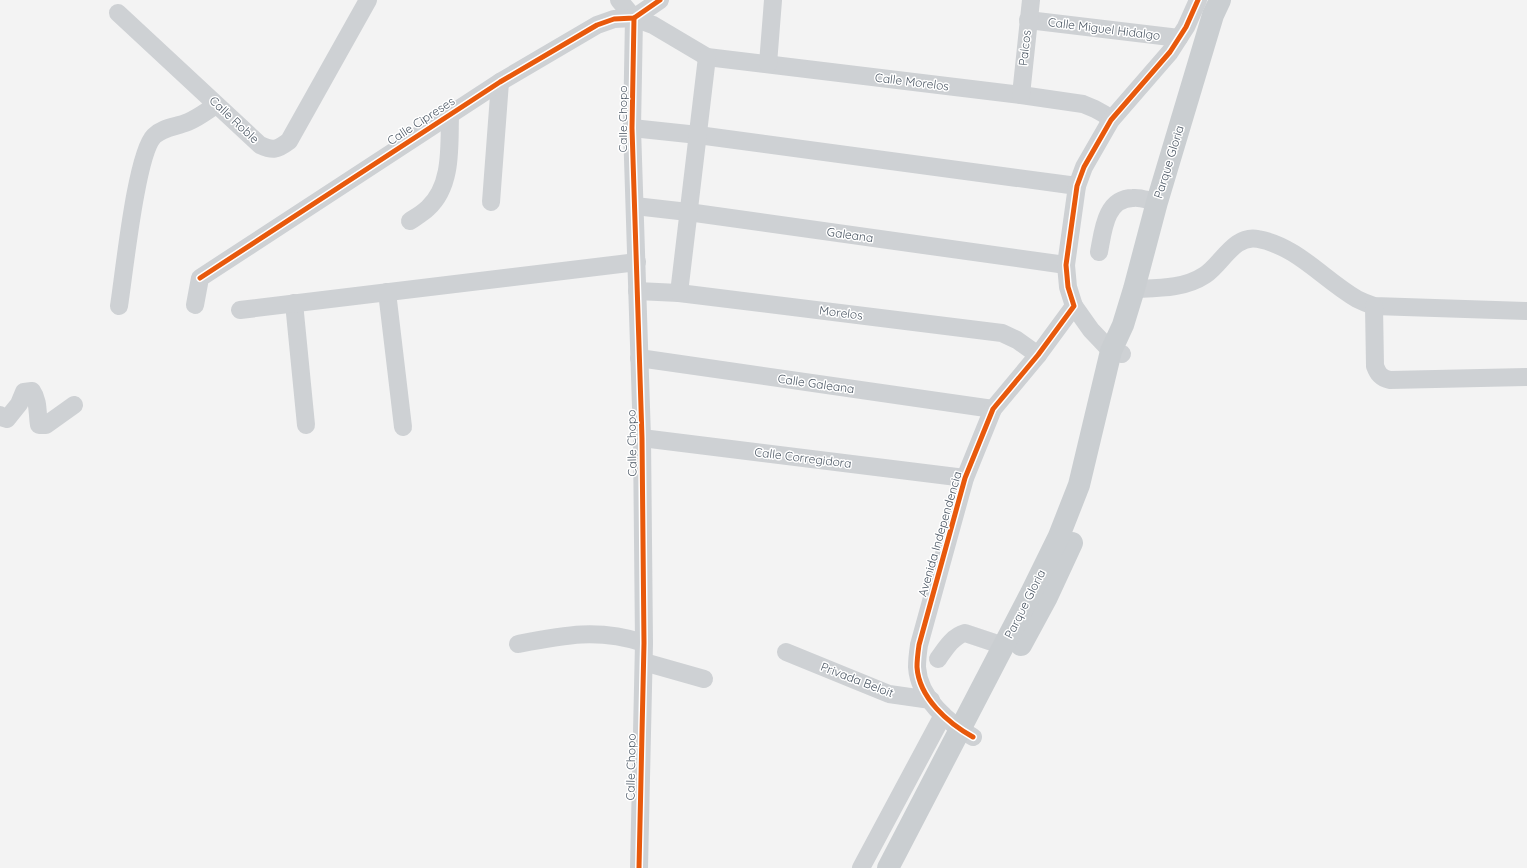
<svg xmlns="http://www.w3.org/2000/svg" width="1527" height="868" font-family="Quicksand,sans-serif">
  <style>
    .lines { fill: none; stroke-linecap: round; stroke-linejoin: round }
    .minor { stroke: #ced1d4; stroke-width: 18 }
    .major { stroke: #caced1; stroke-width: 22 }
    .cycleway-casing { stroke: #fff; stroke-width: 8 }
    .cycleway { stroke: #e8590c; stroke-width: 5 }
    .labels { text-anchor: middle; stroke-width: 3; stroke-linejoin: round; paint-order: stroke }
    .street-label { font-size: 12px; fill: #485461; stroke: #fff }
  </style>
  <rect width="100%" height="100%" fill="#f3f3f3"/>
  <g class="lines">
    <g class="minor">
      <polyline points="619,0 634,18"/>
      <path d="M118,13l142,132c13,6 17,5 29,-4l79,-141"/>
      <polyline points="634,18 632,128 642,438 644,643 639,868"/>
      <polyline points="634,18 653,25 707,57 1021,95 1083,104 1095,109 1104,114 1111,120"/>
      <polyline points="1028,20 1179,38"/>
      <polyline points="768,64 773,0"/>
      <polyline points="1021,95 1031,0"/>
      <polyline points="632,128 698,135 1077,186"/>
      <polyline points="491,202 500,82"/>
      <polyline points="635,206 688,212 1066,265"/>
      <path d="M410,221c6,-4 13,-8 18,-13 25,-23 21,-63 22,-94"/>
      <path d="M1099,252c4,-20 6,-54 34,-54 8,-1 16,3 24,4"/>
      <path d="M1134,289c24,-1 50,0 71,-14 17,-11 29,-41 53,-36 39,7 66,41 99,60 6,3 11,5 17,7l153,5"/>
      <polyline points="637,291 679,293 1002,333 1017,340 1038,355"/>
      <polyline points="387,292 403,427"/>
      <polyline points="679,293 707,57"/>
      <polyline points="294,303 306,425"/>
      <polyline points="195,305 200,278 500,82 597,25 614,19 634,18 660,0"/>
      <path d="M119,306c5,-31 17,-152 35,-170 9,-9 22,-9 34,-14 10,-4 19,-11 28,-17"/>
      <polyline points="1074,306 1091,330 1111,351 1122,354"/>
      <path d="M1374,306l1,60c3,8 6,12 15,14l137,-3"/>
      <polyline points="240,310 637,262"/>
      <polyline points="639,358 993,409"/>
      <path d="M0,415l1,2 6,2 12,-15 5,-12 8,-1c7,10 5,22 7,34h7l28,-20"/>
      <polyline points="642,438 965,478"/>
      <path d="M518,644c46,-9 80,-16 126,-1"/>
      <polyline points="786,652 889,694 931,700"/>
      <path d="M938,659c7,-10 15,-23 27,-26l39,13"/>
      <polyline points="644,662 704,679"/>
      <path d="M973,737c-25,-14 -54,-39 -56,-70 0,-7 1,-15 2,-22l46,-167 28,-69 45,-54 36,-49 -6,-19 -2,-22 11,-79 7,-19 27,-47 59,-68 16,-25 12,-27"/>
      <polyline points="861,868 943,715"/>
    </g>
    <g class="major">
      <polyline points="1021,645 1047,597 1072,543"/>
      <polyline points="888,868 1031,593 1059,536 1079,485 1111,351 1123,325 1134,289 1157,202 1213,15 1220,0"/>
    </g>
    <g class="cycleway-casing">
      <g id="cycleway">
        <polyline points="634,18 632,128 642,438 644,643 639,868"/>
        <polyline points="200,278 500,82 597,25 614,19 634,18 660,0"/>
        <path d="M973,737c-25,-14 -54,-39 -56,-70 0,-7 1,-15 2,-22l46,-167 28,-69 45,-54 36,-49 -6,-19 -2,-22 11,-79 7,-19 27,-47 59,-68 16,-25 12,-27"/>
      </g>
    </g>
    <use href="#cycleway" class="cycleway"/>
  </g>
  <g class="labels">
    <g class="street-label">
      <text transform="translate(1104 29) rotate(7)" y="4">Calle Miguel Hidalgo</text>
      <text transform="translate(1025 48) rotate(-84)" y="4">Palcos</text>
      <text transform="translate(912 82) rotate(7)" y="4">Calle Morelos</text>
      <text transform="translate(623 119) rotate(-90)" y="4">Calle Chopo</text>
      <text transform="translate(234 120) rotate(43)" y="4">Calle Roble</text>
      <text transform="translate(421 121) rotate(-33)" y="4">Calle Cipreses</text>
      <text transform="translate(1169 162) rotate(-73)" y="4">Parque Gloria</text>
      <text transform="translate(850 235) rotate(8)" y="4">Galeana</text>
      <text transform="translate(841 313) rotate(7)" y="4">Morelos</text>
      <text transform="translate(816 384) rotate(8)" y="4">Calle Galeana</text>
      <text transform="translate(632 443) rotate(-91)" y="4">Calle Chopo</text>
      <text transform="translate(803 458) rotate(7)" y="4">Calle Corregidora</text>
      <text transform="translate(940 534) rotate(-74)" y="4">Avenida Independencia</text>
      <text transform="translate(1025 604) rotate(-63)" y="4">Parque Gloria</text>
      <text transform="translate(857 680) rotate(21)" y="4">Privada Beloit</text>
      <text transform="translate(631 767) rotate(-89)" y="4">Calle Chopo</text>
    </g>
  </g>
</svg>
